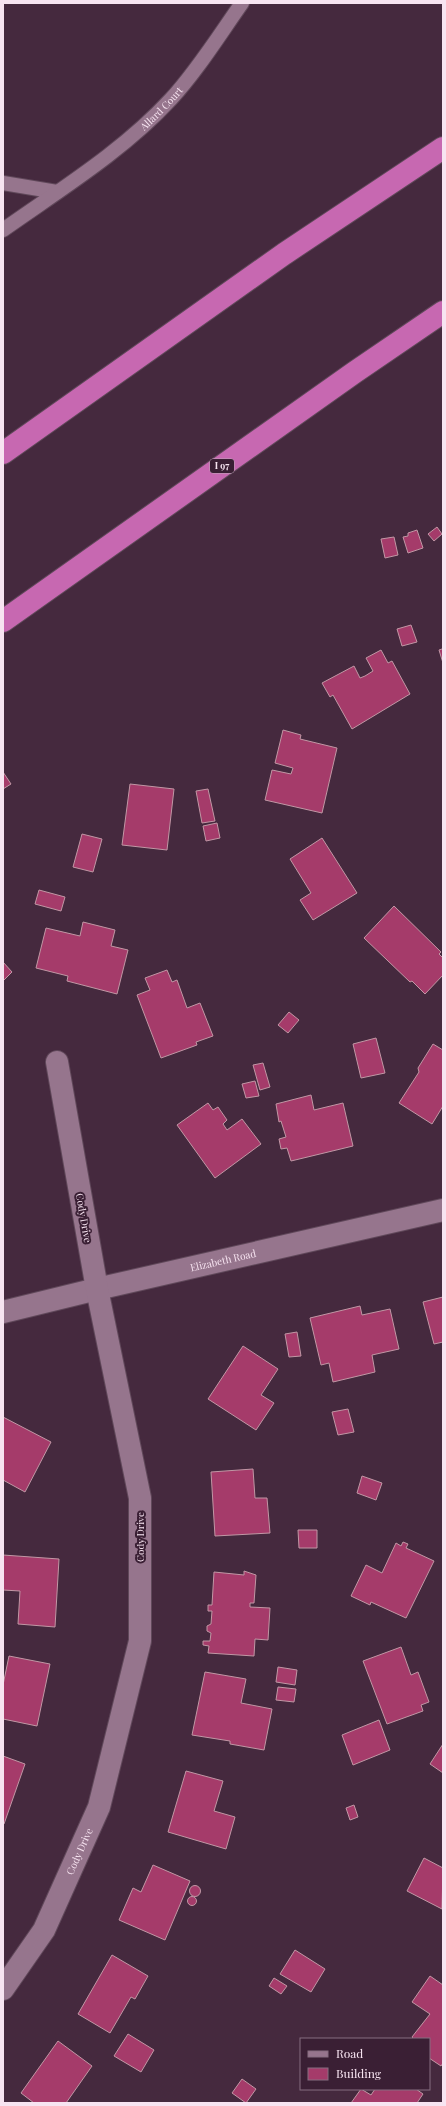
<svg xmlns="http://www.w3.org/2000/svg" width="446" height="2106" font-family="'Playfair Display',serif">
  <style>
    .building { fill: #a53b6a; stroke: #c197a5 }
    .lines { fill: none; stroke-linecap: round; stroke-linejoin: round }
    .service-casing { stroke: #60485a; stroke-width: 16 }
    .minor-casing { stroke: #60485a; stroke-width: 24 }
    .motorway-casing { stroke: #60485a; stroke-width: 24 }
    .service { stroke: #96758d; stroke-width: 14 }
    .minor { stroke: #96758d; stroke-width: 22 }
    .motorway { stroke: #c768b1; stroke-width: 22 }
    .labels { text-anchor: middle; stroke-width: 4; stroke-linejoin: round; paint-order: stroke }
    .shield { fill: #3a1f34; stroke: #bea9b8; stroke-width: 1 }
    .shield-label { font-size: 9px; font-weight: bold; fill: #f7e4f1 }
    .street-label { font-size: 10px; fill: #f7e4f1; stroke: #3a1f34 }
  </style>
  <rect width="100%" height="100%" fill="#45293e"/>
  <g class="building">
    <polygon points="437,527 442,534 434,541 428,534"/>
    <polygon points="417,530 423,548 408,553 403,537 408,536 408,533"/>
    <polygon points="394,537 398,555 385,558 381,539"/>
    <polygon points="411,625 417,642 402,646 397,629"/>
    <polygon points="442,649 443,649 443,663 439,650"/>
    <polygon points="381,650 388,663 392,661 410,694 352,729 333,695 330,697 322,683 354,666 360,678 365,676 373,671 366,658"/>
    <polygon points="283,730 301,735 300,739 337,748 322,813 265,800 272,770 291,774 293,768 275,763"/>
    <polygon points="3,772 11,784 3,789"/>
    <polygon points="130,784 174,789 167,850 122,845"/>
    <polygon points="208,789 215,821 202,823 196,791"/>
    <polygon points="217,823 220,838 206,841 203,826"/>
    <polygon points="82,834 102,839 93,872 73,867"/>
    <polygon points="322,838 357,893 313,920 300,900 311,893 290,859"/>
    <polygon points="39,890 65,897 61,911 35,904"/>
    <polygon points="394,906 441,952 439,954 443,958 443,975 425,994 412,981 410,982 364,938"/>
    <polygon points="83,922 115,930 111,946 128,950 117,994 67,981 68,976 36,968 46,928 80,936"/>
    <polygon points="3,962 12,972 3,981"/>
    <polygon points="167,970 172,982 177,980 187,1008 200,1003 213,1036 196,1042 197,1045 161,1058 137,995 150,990 145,978"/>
    <polygon points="289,1012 299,1020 288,1033 278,1025"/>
    <polygon points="376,1038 385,1073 361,1078 353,1044"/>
    <polygon points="433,1044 443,1050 443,1106 432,1124 399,1103 419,1072 418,1068"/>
    <polygon points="263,1063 270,1087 260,1090 253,1065"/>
    <polygon points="255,1081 259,1096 246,1098 242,1084"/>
    <polygon points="311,1095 314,1110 343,1103 353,1146 291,1161 287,1148 281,1149 279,1139 286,1137 281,1121 279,1122 276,1104"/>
    <polygon points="208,1103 213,1110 218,1107 227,1120 223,1124 227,1130 242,1119 261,1144 215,1178 177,1125"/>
    <polygon points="443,1297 443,1342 434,1344 423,1302"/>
    <polygon points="360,1306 362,1315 390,1309 399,1349 372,1355 375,1372 333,1382 329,1363 321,1365 310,1318"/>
    <polygon points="297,1332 301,1356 289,1357 285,1334"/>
    <polygon points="243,1346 278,1369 261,1395 274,1403 256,1430 208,1399"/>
    <polygon points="348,1409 354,1432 338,1435 332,1412"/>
    <polygon points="3,1417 51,1442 25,1492 3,1480"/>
    <polygon points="253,1469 255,1498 267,1498 270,1533 215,1536 211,1472"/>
    <polygon points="362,1476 382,1483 376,1500 357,1493"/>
    <polygon points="298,1530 317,1530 317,1548 299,1548"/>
    <polygon points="403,1542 408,1544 406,1548 434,1561 406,1618 371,1602 370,1605 351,1596 366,1565 382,1573 396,1543 401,1546"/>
    <polygon points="3,1555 59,1559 55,1627 18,1624 20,1591 3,1590"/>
    <polygon points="244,1571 256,1575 254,1603 250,1603 250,1607 270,1608 268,1640 255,1639 254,1656 208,1653 209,1646 203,1645 203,1641 210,1641 211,1633 207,1631 207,1626 211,1624 212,1611 208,1611 208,1605 212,1605 214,1572 244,1575"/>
    <polygon points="401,1647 411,1675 418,1672 429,1702 421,1705 423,1711 387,1724 363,1661"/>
    <polygon points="9,1656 50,1664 37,1726 3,1719 3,1685"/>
    <polygon points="278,1667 297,1670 295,1685 276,1682"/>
    <polygon points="205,1672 246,1679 241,1703 272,1709 264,1750 230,1744 230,1741 192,1735"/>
    <polygon points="278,1687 296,1689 294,1702 276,1700"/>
    <polygon points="379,1720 390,1750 353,1765 342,1735"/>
    <polygon points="443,1744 443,1773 430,1764"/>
    <polygon points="3,1756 25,1764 4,1824 3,1824"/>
    <polygon points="186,1771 223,1781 214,1811 235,1817 226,1849 168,1832"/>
    <polygon points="354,1805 358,1817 350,1820 346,1808"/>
    <polygon points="424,1858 443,1868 442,1909 407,1891"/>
    <polygon points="153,1865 190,1881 165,1940 119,1920 133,1888 141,1892"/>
    <circle cx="195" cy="1891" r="5.5"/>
    <circle cx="192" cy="1901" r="4.5"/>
    <polygon points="295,1950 325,1969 311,1992 280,1974"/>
    <polygon points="112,1955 148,1976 135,1999 131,1997 110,2033 78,2014"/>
    <polygon points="430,1976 443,1985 443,2063 441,2066 429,2058 429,2039 414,2039 412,2037 430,2014 412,2002"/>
    <polygon points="274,1978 287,1986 281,1994 269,1986"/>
    <polygon points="128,2034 154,2050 141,2072 114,2056"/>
    <polygon points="58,2041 92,2066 66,2103 34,2103 21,2093"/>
    <polygon points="242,2079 256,2089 246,2103 232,2093"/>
    <polygon points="361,2089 371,2095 375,2089 416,2089 423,2094 417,2103 351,2103"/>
  </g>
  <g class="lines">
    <g class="service-casing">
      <g id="service">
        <polyline points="3,183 57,192"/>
        <path id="s1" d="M3,230c58,-41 120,-79 168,-131 26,-28 49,-65 71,-96"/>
      </g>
    </g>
    <g class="minor-casing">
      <g id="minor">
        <path id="s2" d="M3,1312l94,-23 346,-79"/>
        <path id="s3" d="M3,1989l41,-59 55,-123 41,-166v-143l-43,-209 -40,-227"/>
      </g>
    </g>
    <g class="motorway-casing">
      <g id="motorway">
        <polyline points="3,453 284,254 443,148"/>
        <polyline points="3,621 355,372 443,312"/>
      </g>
    </g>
    <use href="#service" class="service"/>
    <use href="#minor" class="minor"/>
    <use href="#motorway" class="motorway"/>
  </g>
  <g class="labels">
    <rect class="shield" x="210" y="459" width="24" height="14" rx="3"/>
    <g class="shield-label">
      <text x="222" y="469">I 97</text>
    </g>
    <g class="street-label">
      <text dy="4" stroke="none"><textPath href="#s1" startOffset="200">Allard Court</textPath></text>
      <text transform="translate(84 1218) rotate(80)" y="4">Cody Drive</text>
      <text dy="4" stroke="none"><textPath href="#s2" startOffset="226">Elizabeth Road</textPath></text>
      <text transform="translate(140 1537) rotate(-90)" y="4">Cody Drive</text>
      <text dy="4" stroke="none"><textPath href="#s3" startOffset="158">Cody Drive</textPath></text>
    </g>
  </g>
  <rect width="446" height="2106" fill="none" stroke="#f7e4f1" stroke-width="8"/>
  <rect x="300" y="2038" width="130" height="52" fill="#3a1f34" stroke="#866e80"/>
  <rect x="308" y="2051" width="20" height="6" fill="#96758d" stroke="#866e80"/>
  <text x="336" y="2058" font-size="12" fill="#f7e4f1">Road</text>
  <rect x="308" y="2068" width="20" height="12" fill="#a53b6a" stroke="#866e80"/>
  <text x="336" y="2078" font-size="12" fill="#f7e4f1">Building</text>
</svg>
